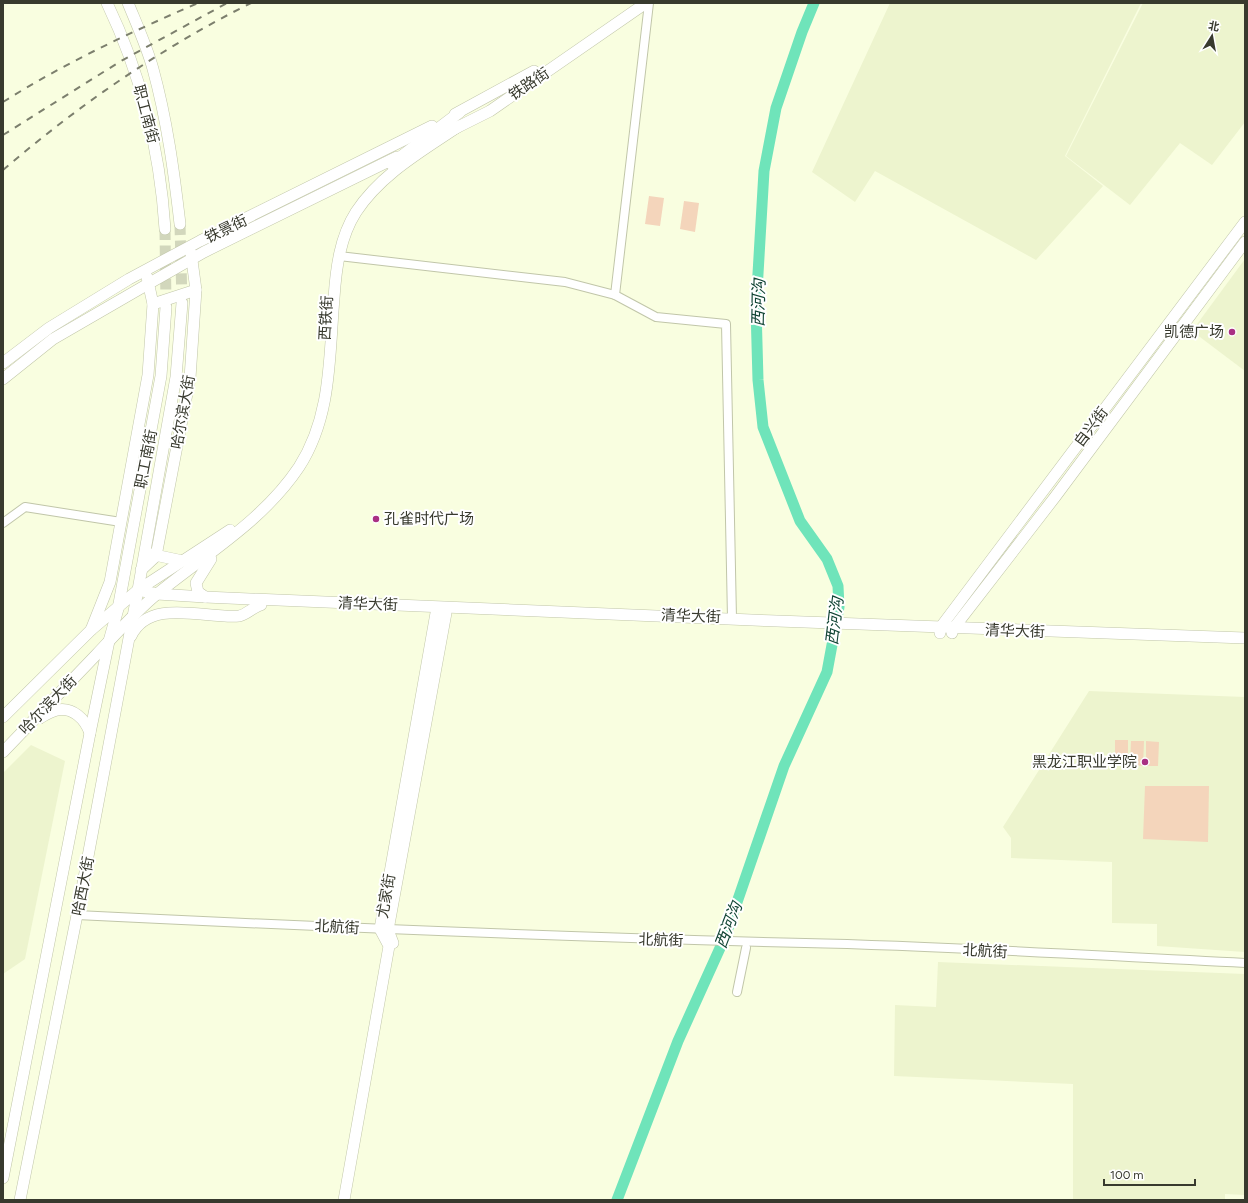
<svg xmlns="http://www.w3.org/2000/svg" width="1248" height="1203" font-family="Figtree,'Noto Sans SC',sans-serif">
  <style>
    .built { fill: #edf4ce }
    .green { fill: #f4d5bb }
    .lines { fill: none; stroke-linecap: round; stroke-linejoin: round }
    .river { stroke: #6fe4ba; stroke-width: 11 }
    .major-tunnel { stroke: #d2d7bc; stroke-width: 11; stroke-dasharray: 11 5.5; stroke-linecap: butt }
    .minor-casing { stroke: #c1c6a9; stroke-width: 10 }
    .major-casing { stroke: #c1c6a9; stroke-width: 12 }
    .minor { stroke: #fff; stroke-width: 8 }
    .major { stroke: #fff; stroke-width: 11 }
    .rail { stroke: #7c7f6d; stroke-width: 2; stroke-dasharray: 7 7; stroke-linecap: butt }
    .poi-dot { fill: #a92f83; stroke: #fff; stroke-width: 1.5 }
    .labels { text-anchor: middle; stroke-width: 4; stroke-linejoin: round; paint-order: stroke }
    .street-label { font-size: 15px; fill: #383a2e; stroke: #fff }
    .poi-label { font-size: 15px; fill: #383a2e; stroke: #fff; text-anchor: end }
    .water-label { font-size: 16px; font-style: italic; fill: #114434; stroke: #fff }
  </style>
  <rect width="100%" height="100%" fill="#f9fee0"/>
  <g class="built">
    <polygon points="890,3 1141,3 1065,156 1103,186 1036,260 875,171 855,202 812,172"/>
    <polygon points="1143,3 1245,3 1245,122 1212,165 1180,143 1130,205 1066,156"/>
    <polygon points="1245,259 1245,371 1192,331"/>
    <polygon points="1089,691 1245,697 1245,952 1157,946 1157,924 1112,923 1112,862 1011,858 1011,838 1003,827"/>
    <polygon points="31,745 65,761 25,959 3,974 3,773"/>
    <polygon points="938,962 1245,974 1245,1195 1225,1194 1225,1200 1073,1200 1073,1084 894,1076 895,1005 936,1007"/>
  </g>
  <g class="green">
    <polygon points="649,196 664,198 660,226 645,224"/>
    <polygon points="684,201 699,203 695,232 680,229"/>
    <rect x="1115" y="740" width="13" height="26"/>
    <polygon points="1131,741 1144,741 1143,766 1130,765"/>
    <polygon points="1146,741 1159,742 1158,766 1146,766"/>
    <polygon points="1145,786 1209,786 1208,842 1143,839"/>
  </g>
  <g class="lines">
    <polyline class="river" points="617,1200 678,1041 725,937 784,766 827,672 839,607 838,586 827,559 800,521 763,427 758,380 756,308 764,171 776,108 802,32 814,3"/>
    <g class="major-tunnel">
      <polyline points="180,224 182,303"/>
      <polyline points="165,229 166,307"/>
    </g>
    <g class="minor-casing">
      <g id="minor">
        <polyline points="649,3 615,295 656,317 726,324 732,618"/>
        <polyline points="339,256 565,282 615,295"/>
        <polyline points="3,523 25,507 121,522"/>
        <path d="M77,915c243,12 485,22 728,28 147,3 293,13 440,20"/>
        <polyline points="737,992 746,948"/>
      </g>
    </g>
    <g class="major-casing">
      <g id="major">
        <path d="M107,3c34,71 53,148 58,226"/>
        <path d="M128,3c9,22 19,44 25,66 14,51 21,103 27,155"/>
        <polyline points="455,114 534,71"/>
        <polyline points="452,130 490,111 646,3"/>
        <polyline points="391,164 460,112"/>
        <polyline points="153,304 196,290"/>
        <polyline points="3,363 49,328 129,279 200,241 432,126"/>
        <polyline points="3,379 53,339 148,284 204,252 397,157"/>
        <polyline points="150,554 183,561"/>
        <polyline points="141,570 156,556 190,378 196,290 191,253"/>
        <path d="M138,590l19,4 48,3c347,15 693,30 1040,41"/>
        <polyline points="205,597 198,592 196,583 211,559"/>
        <polyline points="91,630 110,582 148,375 153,304 147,277"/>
        <polyline points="940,633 940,628 1245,222"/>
        <polyline points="952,633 953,629 1055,497 1245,242"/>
        <path d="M131,636c19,-39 74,-17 108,-20 7,-1 14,-9 22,-11"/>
        <polyline points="3,717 91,630 138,590 230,530"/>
        <path d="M40,718c5,-3 11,-7 17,-8 16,-3 28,9 33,23"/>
        <path d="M3,752c31,-32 62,-65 93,-97 20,-21 39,-43 61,-61 49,-40 106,-73 142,-127 33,-51 30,-111 35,-169 2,-30 6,-61 22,-86 25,-38 66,-61 103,-86"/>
        <polyline points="393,943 388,930 446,613"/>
        <polyline points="3,1178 90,733 109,641 118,609 161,376 166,307"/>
        <polyline points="20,1200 77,915 138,590 176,377 182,303"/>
        <polyline points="344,1200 389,946 380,929 436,613"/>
      </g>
    </g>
    <use href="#minor" class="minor"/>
    <use href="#major" class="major"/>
    <g class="rail">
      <path d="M3,102c62,-39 128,-70 195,-99"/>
      <polyline points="3,135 121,61 227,3"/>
      <path d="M3,170c76,-65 158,-122 248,-167"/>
    </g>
  </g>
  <g class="poi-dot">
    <circle cx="1232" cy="332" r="4"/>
    <circle cx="376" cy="519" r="4"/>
    <circle cx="1145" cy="762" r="4"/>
  </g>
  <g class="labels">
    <g class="street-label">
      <text transform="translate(529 84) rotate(-34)" y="5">铁路街</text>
      <text transform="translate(146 114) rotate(75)" y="5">职工南街</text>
      <text transform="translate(226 229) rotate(-26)" y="5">铁景街</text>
      <text transform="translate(326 318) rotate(-87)" y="5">西铁街</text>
      <text transform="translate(183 412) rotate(-80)" y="5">哈尔滨大街</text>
      <text transform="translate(1091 427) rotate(-53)" y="5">自兴街</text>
      <text transform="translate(146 459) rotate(-79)" y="5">职工南街</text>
      <text transform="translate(368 604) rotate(2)" y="5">清华大街</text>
      <text transform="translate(691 616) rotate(2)" y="5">清华大街</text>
      <text transform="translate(1015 631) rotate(2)" y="5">清华大街</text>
      <text transform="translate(48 705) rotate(-46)" y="5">哈尔滨大街</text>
      <text transform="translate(83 886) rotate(-79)" y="5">哈西大街</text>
      <text transform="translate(386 896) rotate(-80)" y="5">尤家街</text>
      <text transform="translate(337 927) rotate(3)" y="5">北航街</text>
      <text transform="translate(661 940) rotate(2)" y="5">北航街</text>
      <text transform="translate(985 951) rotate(3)" y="5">北航街</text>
    </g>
    <g class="poi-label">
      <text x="1224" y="337">凯德广场</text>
      <text x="384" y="524" text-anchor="start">孔雀时代广场</text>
      <text x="1137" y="767">黑龙江职业学院</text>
    </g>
    <g class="water-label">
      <text transform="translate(758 303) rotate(-89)" y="6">西河沟</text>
      <text transform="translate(834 621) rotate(-83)" y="6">西河沟</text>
      <text transform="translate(728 925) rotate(-69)" y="6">西河沟</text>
    </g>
  </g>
  <rect width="1248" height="1203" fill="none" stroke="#383a2e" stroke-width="8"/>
  <g transform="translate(1212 36) rotate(11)" stroke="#ffffff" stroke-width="3" paint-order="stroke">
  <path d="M0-3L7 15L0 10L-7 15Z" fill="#383a2e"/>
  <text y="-6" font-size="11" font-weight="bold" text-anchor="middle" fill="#383a2e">北</text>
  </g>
  <path d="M1104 1179v6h91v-6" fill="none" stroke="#383a2e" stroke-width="2"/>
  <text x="1110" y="1179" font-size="12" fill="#383a2e" stroke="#ffffff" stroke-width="3" paint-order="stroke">100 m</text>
</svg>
